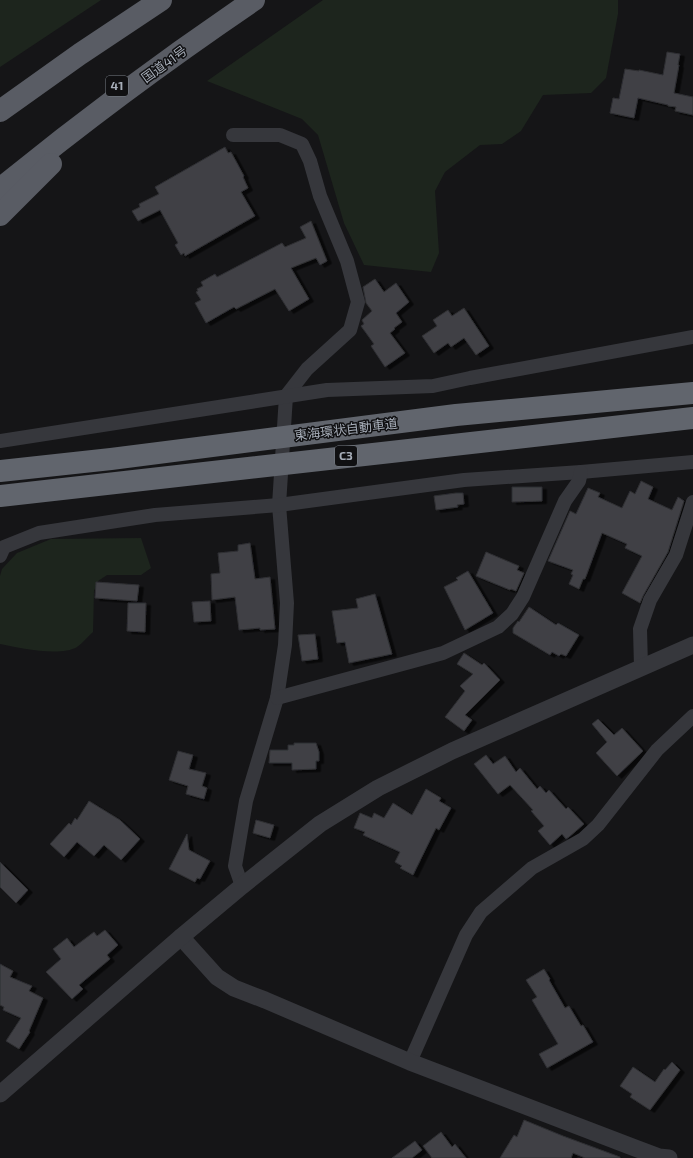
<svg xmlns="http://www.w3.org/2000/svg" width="693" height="1158" font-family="'Exo 2','Noto Sans JP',sans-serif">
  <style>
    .green { fill: #1d251d }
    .building { fill: #3f4044; stroke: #2f2f33; filter: url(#shadow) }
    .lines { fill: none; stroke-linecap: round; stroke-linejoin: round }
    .minor { stroke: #36373c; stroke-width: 14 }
    .tertiary { stroke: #36373c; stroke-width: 17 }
    .trunk { stroke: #595c64; stroke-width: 22 }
    .motorway { stroke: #61656d; stroke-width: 22 }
    .labels { text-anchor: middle; stroke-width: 3; stroke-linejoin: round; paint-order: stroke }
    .shield { fill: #101012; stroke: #797e86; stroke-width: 1 }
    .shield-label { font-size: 12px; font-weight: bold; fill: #a6adb8 }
    .street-label { font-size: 13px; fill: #a6adb8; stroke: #101012 }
  </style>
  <defs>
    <filter id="shadow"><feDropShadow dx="4.5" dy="2.5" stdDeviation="0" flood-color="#0009"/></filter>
  </defs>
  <rect width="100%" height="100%" fill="#151517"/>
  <g class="green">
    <polygon points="0,0 101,0 0,67"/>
    <polygon points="323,0 618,0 618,14 606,78 591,93 543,95 521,131 502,144 480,145 445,172 435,191 439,253 431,272 364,265 344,223 318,135 302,119 207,81"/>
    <path d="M141,538l10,30 -10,7h-34l-9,6 -4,10 -1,41c-5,4 -10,11 -16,15 -17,10 -58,1 -77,-3v-68l2,-7 15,-16 34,-14z"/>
  </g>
  <g class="building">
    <polygon points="667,52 680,54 678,65 679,65 674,93 693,97 693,115 675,111 676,107 668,106 668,105 638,98 634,118 610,113 613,98 619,99 625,69 639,71 639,70 663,75"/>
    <polygon points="225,147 228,153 231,152 244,176 243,177 248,188 241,192 255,216 185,256 184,253 181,255 175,245 178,243 160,210 138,221 132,211 140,207 139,204 159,194 155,187"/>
    <polygon points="311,221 327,261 320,265 316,258 291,268 309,299 289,311 275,289 236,309 234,307 206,323 195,303 201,300 196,292 198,291 197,289 203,286 201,282 215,274 217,277 282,243 285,247 306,238 300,227"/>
    <polygon points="375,279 384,292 396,283 409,302 396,313 402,322 394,328 395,329 390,333 405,353 385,367 371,346 374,344 361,326 364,324 362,320 372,311 366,303 363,287"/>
    <polygon points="464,308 489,346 476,355 464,338 451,347 448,343 434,353 422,336 437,326 433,320 448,310 452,316"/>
    <polygon points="641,481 653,487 648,499 672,510 678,497 684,501 668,552 643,596 640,603 622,593 642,556 625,548 627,544 602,533 585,579 583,579 579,589 569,584 573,575 571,574 573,570 548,561 570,511 576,514 588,488 600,493 598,497 622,508 630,491 635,494"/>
    <polygon points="512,487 542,487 542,501 512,502"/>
    <polygon points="456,493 463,493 464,504 457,505 458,507 436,510 434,496"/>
    <polygon points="250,543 255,579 270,577 275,629 260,630 260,628 239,630 235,597 212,600 211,574 220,573 218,553 238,551 238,545"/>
    <polygon points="486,552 519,566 517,570 524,573 516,591 511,589 510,590 476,576"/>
    <polygon points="468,571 493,613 465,630 444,587 458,580 456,578"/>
    <polygon points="96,582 139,585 137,601 95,598"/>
    <polygon points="375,594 392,654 349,663 345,642 337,643 332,611 358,608 356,599"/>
    <polygon points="210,601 211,621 194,622 192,602"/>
    <polygon points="128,603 146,603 145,632 127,631"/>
    <polygon points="529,607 556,625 558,623 579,635 566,656 561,654 559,656 552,652 550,655 513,633 513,628 518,621 519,622"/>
    <polygon points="315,634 318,659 302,661 298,635"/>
    <polygon points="464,653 482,665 484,663 500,680 465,715 472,720 464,731 445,717 465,691 460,686 473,674 457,664"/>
    <polygon points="598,719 614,735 622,728 643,751 617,776 596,753 607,742 592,724"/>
    <polygon points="294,743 316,743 319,752 319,761 316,761 316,769 292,770 292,763 269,763 270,750 288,750 288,745 294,745"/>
    <polygon points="178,751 193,755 189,769 206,773 202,786 207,788 204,799 186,794 188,786 169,780"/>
    <polygon points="486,755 493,764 505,756 516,772 520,768 537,789 540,786 546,793 549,790 566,809 568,807 584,824 569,837 566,839 562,834 550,845 538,831 544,826 531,811 533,810 510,785 498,794 474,764"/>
    <polygon points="426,789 441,798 439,801 451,808 439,830 436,828 413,875 400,868 402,866 395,862 400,852 363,835 365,832 354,828 360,813 372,818 374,813 384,818 393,803 412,815"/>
    <polygon points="89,801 120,820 140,839 121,860 104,845 94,856 77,842 64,857 50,844 69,823 71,825 75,818 77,820"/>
    <polygon points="256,820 274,825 270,838 253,833"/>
    <polygon points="187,834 189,850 210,861 200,879 197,878 195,882 169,869"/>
    <polygon points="0,862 28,890 16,903 0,887"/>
    <polygon points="105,930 118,945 107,955 110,959 79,985 83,989 72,999 46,972 61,959 53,949 67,938 74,947 94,932 97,936"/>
    <polygon points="0,964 13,971 10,977 32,986 29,991 43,998 29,1031 30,1032 19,1049 6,1041 21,1018 3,1010 4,1007 0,1005"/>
    <polygon points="544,969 550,979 549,980 565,1008 569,1006 581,1026 583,1025 593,1042 547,1068 539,1054 558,1044 532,1000 537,997 526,980"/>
    <polygon points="672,1062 680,1070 650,1110 630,1097 632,1094 620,1086 633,1067 655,1082 664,1069 665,1070"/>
    <polygon points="524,1120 563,1136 620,1157 620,1158 585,1158 573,1153 571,1158 500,1158 514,1135 517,1137"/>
    <polygon points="441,1132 452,1147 455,1144 466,1158 432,1158 423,1146"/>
    <polygon points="415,1141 422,1150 412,1158 392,1158"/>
  </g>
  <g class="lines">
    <g class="minor">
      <polyline points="233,135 280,135 302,144 310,161 320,196 347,261 358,302 350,330 307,369 286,396 279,505 287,603 285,645 277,698 246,801 235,866 242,886"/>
      <polyline points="0,441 327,390 433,386 470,378 693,337"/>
      <polyline points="0,556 4,547 39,533 155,515 279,505 464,480 581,472 693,462"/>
      <polyline points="641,667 640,629 650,600 676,555 693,502"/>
      <polyline points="277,698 443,653 498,627 512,614 523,597 565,501 579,481 581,472"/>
      <polyline points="410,1062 466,935 481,912 532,868 583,839 598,825 657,750 693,716"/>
    </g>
    <g class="tertiary">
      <polyline points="181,937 217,977 234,988 265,1000 410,1062 635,1148 659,1157 669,1158"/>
      <polyline points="0,1094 181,937 242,886 320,824 378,788 452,751 693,645"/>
    </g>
    <g class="trunk">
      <polyline points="0,111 80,54 161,0"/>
      <path d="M0,189c82,-67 167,-130 254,-189"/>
      <polyline points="0,215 51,164"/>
    </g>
    <g class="motorway">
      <polyline points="0,471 111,459 456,415 693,393"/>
      <polyline points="0,496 693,418"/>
    </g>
  </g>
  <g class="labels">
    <g class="shield">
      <rect x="106" y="76" width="22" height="20" rx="3"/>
      <rect x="335" y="446" width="22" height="20" rx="3"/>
    </g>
    <g class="shield-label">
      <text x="117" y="90">41</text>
      <text x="346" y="460">C3</text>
    </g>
    <g class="street-label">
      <text transform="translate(164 64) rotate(-36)" y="5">国道41号</text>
      <text transform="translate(346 429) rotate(-7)" y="5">東海環状自動車道</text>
    </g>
  </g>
</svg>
